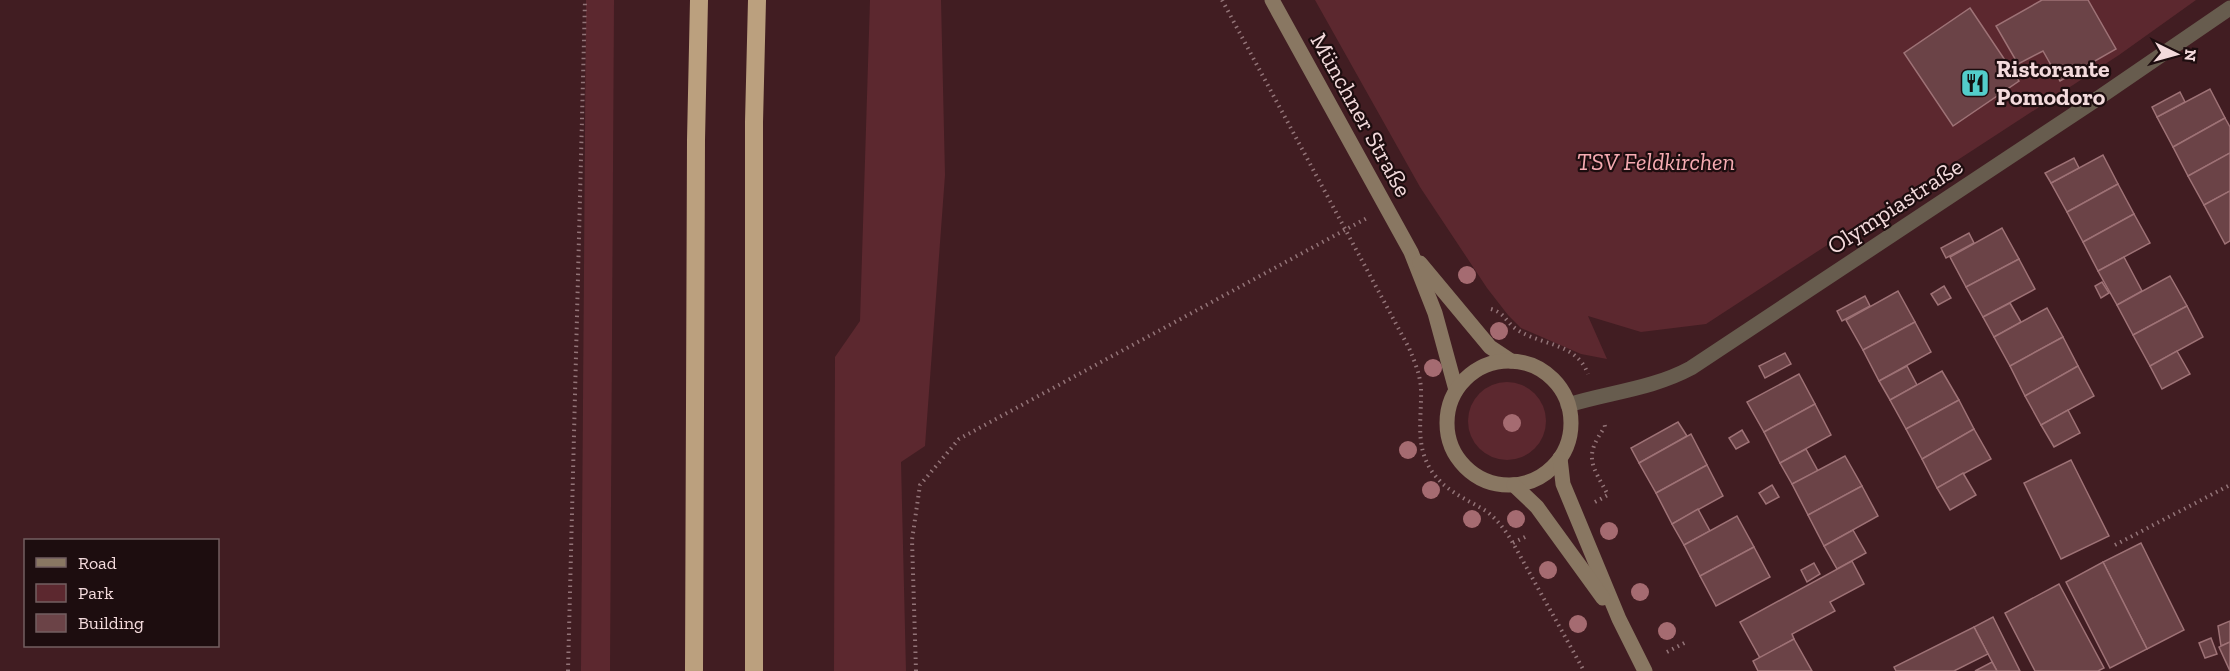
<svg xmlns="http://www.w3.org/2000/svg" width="2230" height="671" font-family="'Zilla Slab',serif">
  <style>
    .green { fill: #5c282f }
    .building { fill: #6b4347; stroke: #9e7276; stroke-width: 1.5 }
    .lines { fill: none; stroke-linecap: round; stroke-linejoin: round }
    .path { stroke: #937478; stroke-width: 4; stroke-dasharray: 1.5 4.5; stroke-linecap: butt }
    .street { stroke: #675c4e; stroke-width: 15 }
    .secondary { stroke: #897762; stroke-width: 15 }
    .highway { stroke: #bba07e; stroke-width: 18 }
    .tree { fill: #a56b71 }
    .labels { text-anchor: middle; stroke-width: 4.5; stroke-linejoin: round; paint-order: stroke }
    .poi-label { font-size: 24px; font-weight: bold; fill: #f3dadc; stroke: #1d0d0f; text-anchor: start }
    .street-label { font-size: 24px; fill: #f3dadc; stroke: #1d0d0f }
    .park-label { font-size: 24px; font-style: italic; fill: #f6abb2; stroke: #1d0d0f }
  </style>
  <rect width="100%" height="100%" fill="#411d22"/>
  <g class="green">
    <polygon points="586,0 614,0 610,671 581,671"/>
    <polygon points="870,0 941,0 945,175 925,446 901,462 906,671 834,671 835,357 860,321"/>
    <polygon points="1315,0 2196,0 2119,55 1706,324 1641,332 1588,316 1607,359 1581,354 1521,328 1508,315 1487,288 1420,187"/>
    <circle cx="1507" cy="421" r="39"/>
  </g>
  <g class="building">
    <polygon points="2042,0 2088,0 2116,49 2060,81 2043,51 2018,64 1996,26"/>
    <polygon points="1970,8 2019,81 1953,126 1904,53"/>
    <polygon points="2210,89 2225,118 2173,147 2157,117"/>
    <polygon points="2180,92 2185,102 2157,117 2152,107"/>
    <polygon points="2225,118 2230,127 2230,153 2188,176 2173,147"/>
    <polygon points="2230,153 2230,191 2204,205 2188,176"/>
    <polygon points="2103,155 2118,184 2067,212 2051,183"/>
    <polygon points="2074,158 2079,168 2051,183 2045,173"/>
    <polygon points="2118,184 2134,214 2083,242 2067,212"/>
    <polygon points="2230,191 2230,241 2225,244 2204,205"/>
    <polygon points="2134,214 2150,243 2098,271 2083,242"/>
    <polygon points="2002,228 2019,259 1966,287 1950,257"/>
    <polygon points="1969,233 1974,243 1946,258 1941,248"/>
    <polygon points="2124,257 2142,291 2117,305 2098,271"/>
    <polygon points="2019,259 2035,289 1983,317 1966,287"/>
    <polygon points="2170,276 2187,306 2133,335 2117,305"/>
    <polygon points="2102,282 2109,293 2101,298 2095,286"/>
    <polygon points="1944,286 1951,298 1938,305 1931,294"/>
    <polygon points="1898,291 1915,322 1863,350 1846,320"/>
    <polygon points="1865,296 1870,306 1842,321 1837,311"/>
    <polygon points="2010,303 2021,322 1994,337 1983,317"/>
    <polygon points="2187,306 2203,337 2150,366 2133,335"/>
    <polygon points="2047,308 2063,337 2010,366 1994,337"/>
    <polygon points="1915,322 1931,352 1879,381 1863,350"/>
    <polygon points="2063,337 2078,366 2025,396 2010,366"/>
    <polygon points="2177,351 2190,374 2162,389 2150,366"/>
    <polygon points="1785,353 1791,364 1765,378 1759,366"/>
    <polygon points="1907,366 1917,385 1890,400 1879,381"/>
    <polygon points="2078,366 2094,396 2041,425 2025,396"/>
    <polygon points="1942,371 1959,400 1906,429 1890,400"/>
    <polygon points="1799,374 1815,404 1764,432 1747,402"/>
    <polygon points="1959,400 1974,429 1922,459 1906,429"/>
    <polygon points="1815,404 1831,435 1780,463 1764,432"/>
    <polygon points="2068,410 2080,433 2054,447 2041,425"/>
    <polygon points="1678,422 1687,436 1639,463 1631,448"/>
    <polygon points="1974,429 1991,459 1937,488 1922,459"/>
    <polygon points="1742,430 1749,442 1736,449 1729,438"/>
    <polygon points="1691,434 1707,465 1656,493 1639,463"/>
    <polygon points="1806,449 1818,471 1792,484 1780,463"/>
    <polygon points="1845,456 1862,486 1808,515 1792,484"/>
    <polygon points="2071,460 2109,536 2061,559 2024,483"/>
    <polygon points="1707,465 1723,496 1672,524 1656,493"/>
    <polygon points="1963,473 1976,495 1950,510 1937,488"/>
    <polygon points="1772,485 1779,497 1766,504 1759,493"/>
    <polygon points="1862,486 1878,516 1824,546 1808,515"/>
    <polygon points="1698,509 1710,531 1684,545 1672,524"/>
    <polygon points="1737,516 1754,547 1700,576 1684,545"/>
    <polygon points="1853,530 1866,553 1837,569 1824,546"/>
    <polygon points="2141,543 2184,630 2147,649 2103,562"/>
    <polygon points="1754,547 1770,577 1716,606 1700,576"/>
    <polygon points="1852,561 1864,584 1830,602 1835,611 1792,634 1794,639 1760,658 1740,622"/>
    <polygon points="2103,562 2147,649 2110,668 2066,582"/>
    <polygon points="1814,563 1820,574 1807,582 1801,570"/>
    <polygon points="2059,584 2104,668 2098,671 2035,671 2005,613"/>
    <polygon points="1993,617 2020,671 1997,671 1974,627"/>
    <polygon points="2230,621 2230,642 2221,646 2218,626"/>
    <polygon points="1974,627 1988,654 1954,671 1896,671 1894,667"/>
    <polygon points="2211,638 2217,654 2205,658 2199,643"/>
    <polygon points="1794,639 1812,671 1758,671 1753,661"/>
    <polygon points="2230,642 2230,671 2219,647"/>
    <polygon points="1992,662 1997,671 1975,671"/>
  </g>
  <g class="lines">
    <g class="path">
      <path d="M1222,0l187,348c5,12 11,26 12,40 1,31 -7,58 12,85 15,20 34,26 53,38 11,8 20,20 27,32l71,128"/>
      <path d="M1491,309c14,4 14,12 25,20 25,17 60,13 72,45"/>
      <path d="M1595,502l13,-7c-16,-30 -25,-38 -3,-68l-1,-6"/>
      <polyline points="1513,543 1529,535"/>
      <polyline points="2115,545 2230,485"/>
      <polyline points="1667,652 1688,641"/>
      <polyline points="568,671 585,0"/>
      <polyline points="916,671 912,540 920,485 959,439 1367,218"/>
    </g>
    <path class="street" d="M1568,405c42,-13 84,-16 123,-37l406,-269 133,-91"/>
    <g class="secondary">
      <polyline points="1272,0 1411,252 1435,313 1456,390"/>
      <polyline points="1420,263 1490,347 1511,361"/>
      <circle cx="1509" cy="423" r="62"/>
      <polyline points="1560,458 1563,484 1619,619 1645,671"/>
      <polyline points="1514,485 1537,507 1603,598"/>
    </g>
    <g class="highway">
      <polyline points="694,671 696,140 699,0"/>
      <polyline points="754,671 754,122 757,0"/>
    </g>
  </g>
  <g class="tree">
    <circle cx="1467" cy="275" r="9"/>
    <circle cx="1499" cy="331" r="9"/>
    <circle cx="1433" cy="368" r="9"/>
    <circle cx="1512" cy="423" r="9"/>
    <circle cx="1408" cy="450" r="9"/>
    <circle cx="1431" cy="490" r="9"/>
    <circle cx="1472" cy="519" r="9"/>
    <circle cx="1516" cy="519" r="9"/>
    <circle cx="1609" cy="531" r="9"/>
    <circle cx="1548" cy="570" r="9"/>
    <circle cx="1640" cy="592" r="9"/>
    <circle cx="1578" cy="624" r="9"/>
    <circle cx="1667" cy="631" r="9"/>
  </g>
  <defs>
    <g id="restaurant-square" transform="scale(1.5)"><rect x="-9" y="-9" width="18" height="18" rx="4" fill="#53cdca" stroke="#1d0d0f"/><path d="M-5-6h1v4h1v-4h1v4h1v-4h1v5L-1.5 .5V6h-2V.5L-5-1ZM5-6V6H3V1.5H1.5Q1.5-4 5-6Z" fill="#111"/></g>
  </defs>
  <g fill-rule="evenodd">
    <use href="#restaurant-square" x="1975" y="83"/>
  </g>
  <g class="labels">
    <g class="poi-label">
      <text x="1996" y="77">Ristorante<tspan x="1996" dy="28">Pomodoro</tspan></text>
    </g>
    <g class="street-label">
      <text transform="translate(1361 115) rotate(61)" y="8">Münchner Straße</text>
      <text transform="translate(1895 206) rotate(-33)" y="8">Olympiastraße</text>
    </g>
    <g class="park-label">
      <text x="1656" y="170">TSV Feldkirchen</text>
    </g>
  </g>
  <rect x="24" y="539" width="195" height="108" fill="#1d0d0f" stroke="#735f61" stroke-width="1.5"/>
  <rect x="36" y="558" width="30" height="9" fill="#897762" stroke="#735f61" stroke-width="1.5"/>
  <text x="78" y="569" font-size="18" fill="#f3dadc">Road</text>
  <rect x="36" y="584" width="30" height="18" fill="#5c282f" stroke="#735f61" stroke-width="1.5"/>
  <text x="78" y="599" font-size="18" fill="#f3dadc">Park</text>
  <rect x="36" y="614" width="30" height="18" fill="#6b4347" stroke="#735f61" stroke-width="1.5"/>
  <text x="78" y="629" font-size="18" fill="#f3dadc">Building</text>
  <g transform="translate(2176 54) rotate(95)" stroke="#1d0d0f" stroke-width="4.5" paint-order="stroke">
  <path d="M0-4.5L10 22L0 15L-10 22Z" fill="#f3dadc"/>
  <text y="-9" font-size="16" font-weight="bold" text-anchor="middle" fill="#f3dadc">N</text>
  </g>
</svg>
